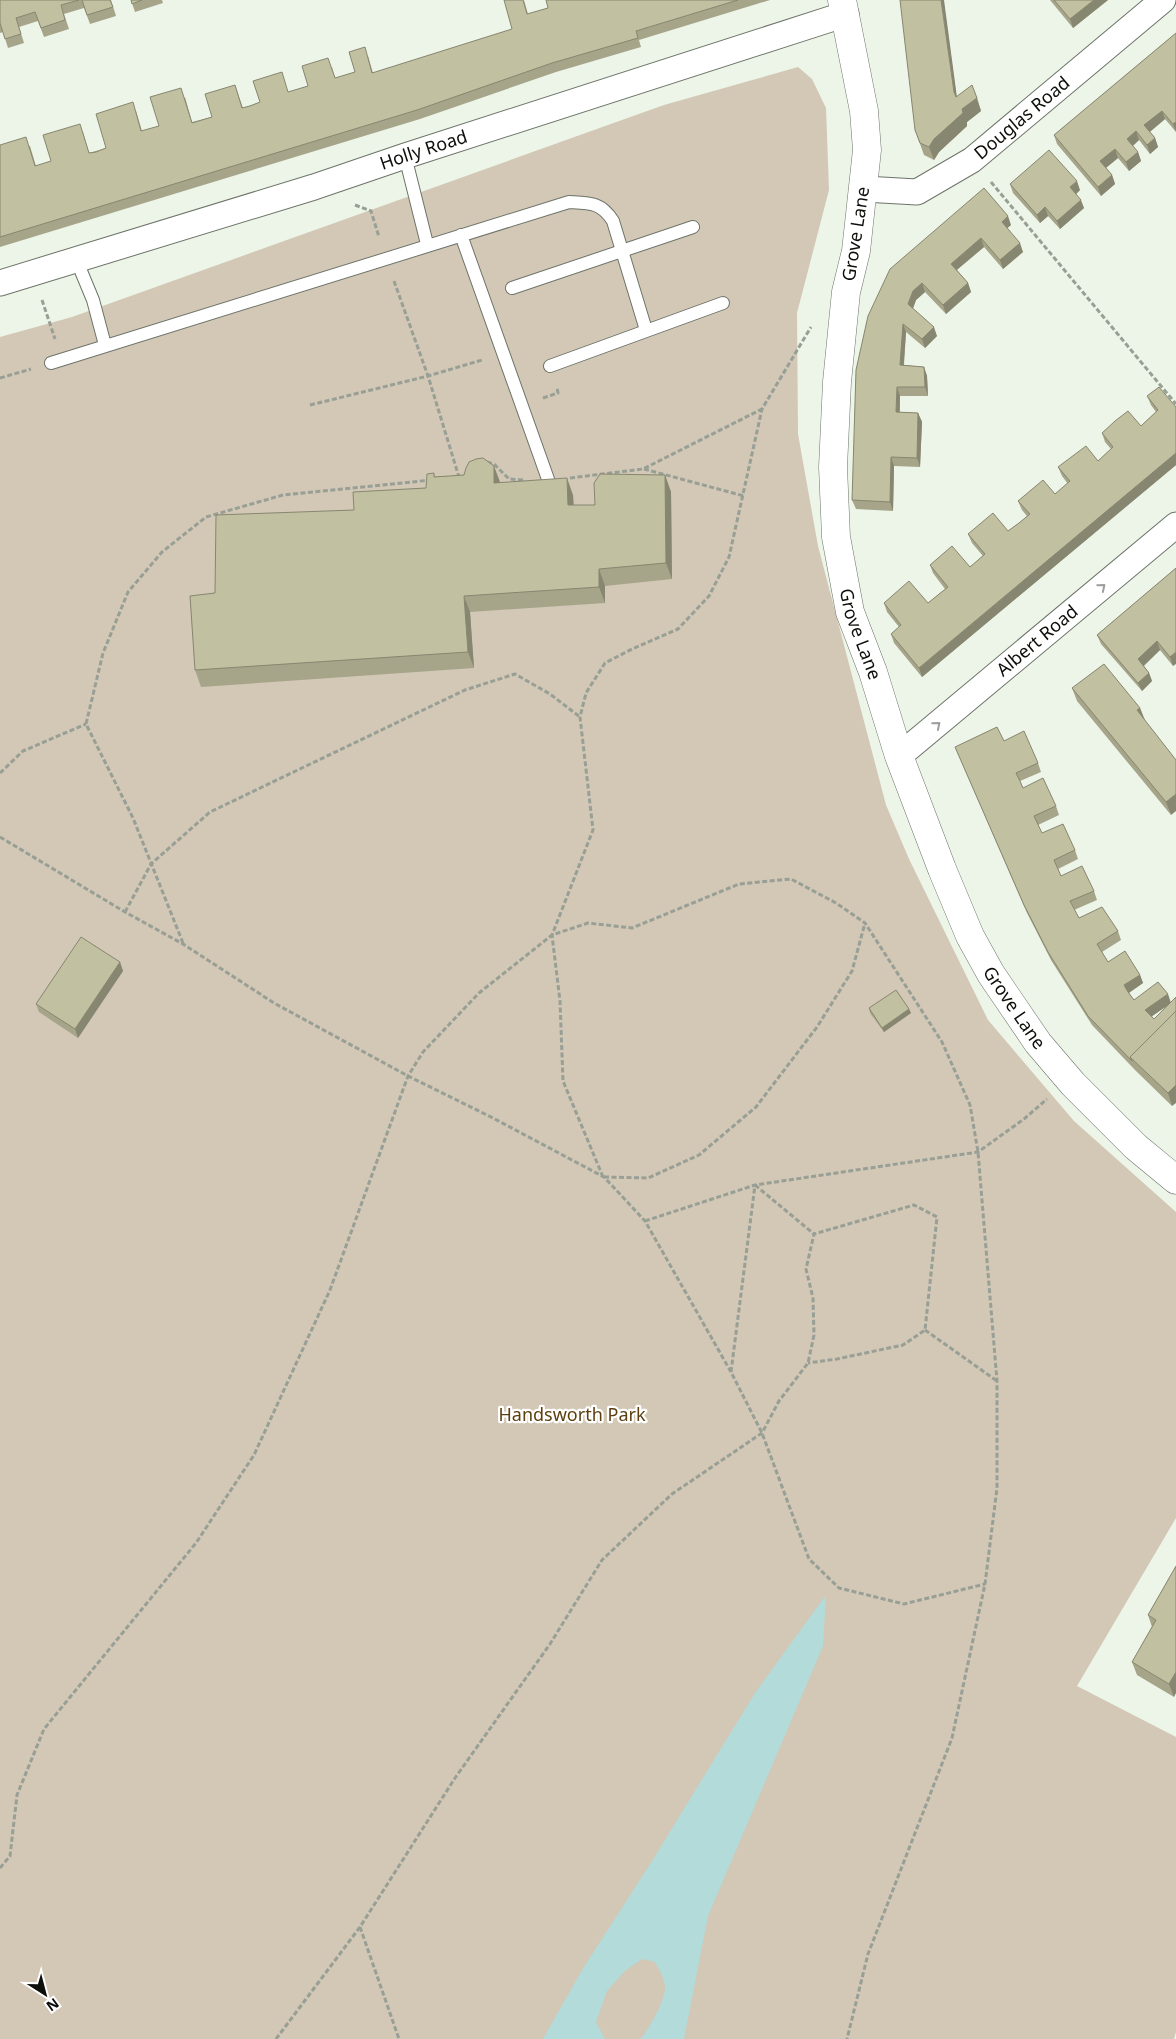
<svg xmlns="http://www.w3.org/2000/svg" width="1176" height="2039" font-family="'Noto Sans',sans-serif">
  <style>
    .green { fill: #d3c7b6 }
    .water { fill: #b2dbda }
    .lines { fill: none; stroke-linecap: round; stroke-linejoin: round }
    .lane-casing { stroke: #6d7469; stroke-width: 14 }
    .street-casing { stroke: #6d7469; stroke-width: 27 }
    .secondary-casing { stroke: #6d7469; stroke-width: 29 }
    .path { stroke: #989f95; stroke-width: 3; stroke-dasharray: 5 2.5; stroke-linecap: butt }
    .lane { stroke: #fff; stroke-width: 12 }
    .street { stroke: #fff; stroke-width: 25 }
    .secondary { stroke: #fff; stroke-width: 28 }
    .wall { fill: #a6a58a; fill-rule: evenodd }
    .shaded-wall { fill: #878670 }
    .building { fill: #c1c0a0; stroke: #878670 }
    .oneway { stroke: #9e9f9d }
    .labels { text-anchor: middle; stroke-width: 4.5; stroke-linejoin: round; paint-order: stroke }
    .street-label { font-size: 18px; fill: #0c0f0a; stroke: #fff }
    .park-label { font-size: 18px; fill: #5c3f0f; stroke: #fff }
  </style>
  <rect width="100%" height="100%" fill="#ecf5e8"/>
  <polygon class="green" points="798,67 812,79 826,108 829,190 797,313 798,434 818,546 886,805 909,859 988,1020 1074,1121 1176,1212 1176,1518 1077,1686 1176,1737 1176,2032 1174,2039 0,2039 0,337 72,317 664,105"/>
  <path class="water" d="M826,1595l-3,51 -115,270 -24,123h-44c8,-7 26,-41 25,-52 -1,-10 -6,-17 -10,-25l-13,-3 -17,12 -18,20 -11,31 9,17h-62l39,-69 70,-109 103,-168z"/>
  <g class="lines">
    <g class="lane-casing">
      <g id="lane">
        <polyline points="405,156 427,244"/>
        <polyline points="461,235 549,482"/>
        <polyline points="76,259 93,300 105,345"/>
        <polyline points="512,288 693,227"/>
        <path d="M51,363l518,-161c21,1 32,0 44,19l33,109"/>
        <polyline points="550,366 723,303"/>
      </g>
    </g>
    <g class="street-casing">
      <g id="street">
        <path id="s1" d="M864,189l53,3 55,-32 191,-160"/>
        <path id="s2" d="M0,283l314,-96 91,-31 441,-142"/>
        <path id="s3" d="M899,756l277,-231"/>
      </g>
    </g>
    <g class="secondary-casing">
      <g id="secondary">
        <path id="s4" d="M842,0l22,111 3,39 -11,101 -10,41 -9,90 -4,85 3,70 14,75 23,60 26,84 43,113 28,67 21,38 47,69 35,41 63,63 40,33"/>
      </g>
    </g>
    <g class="path">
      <polyline points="991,182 1176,404"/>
      <polyline points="355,205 371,211 379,237"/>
      <polyline points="394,281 428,376 459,477"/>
      <polyline points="42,300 55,339"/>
      <polyline points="0,378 31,369"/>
      <polyline points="543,398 558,393 557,388"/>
      <polyline points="310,405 428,376 482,360"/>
      <polyline points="487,462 494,464 509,479 524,480"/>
      <polyline points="644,469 744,496"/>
      <polyline points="570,478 643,469 762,409"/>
      <polyline points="0,773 23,751 86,724"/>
      <polyline points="0,837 125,912 183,944 274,1003 408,1076 491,1117 604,1177 645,1221 731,1372 762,1433 809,1559 839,1588 904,1604 985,1584"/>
      <polyline points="125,912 151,864 210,812 465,690 515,674 550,694 580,717"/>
      <polyline points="183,943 133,818 86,724 103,653 128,592 162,552 206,517 283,495 431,480"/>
      <polyline points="603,1177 563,1081 560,1001 552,935 593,830 580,717 586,693 605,663 632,649 678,629 709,596 729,557 762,409 811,327"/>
      <polyline points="604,1177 648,1178 699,1155 756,1107 817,1027 852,971 865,923"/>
      <polyline points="755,1185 814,1234"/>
      <polyline points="645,1221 755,1185 978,1152 1024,1119 1047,1099"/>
      <polyline points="925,1330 997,1381"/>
      <polyline points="731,1372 755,1185"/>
      <polyline points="0,1868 10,1856 17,1795 44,1729 196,1543 254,1455 330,1290 408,1076 423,1052 479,993 552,935 588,923 632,928 739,884 791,879 836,903 865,923 942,1042 970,1105 978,1152 997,1381 997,1488 985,1584 952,1738 868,1954 847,2039"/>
      <polyline points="360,1927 399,2039"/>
      <polyline points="276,2039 360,1927 455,1778 550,1644 602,1560 672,1494 762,1433 779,1401 808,1363 814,1335 813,1298 806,1269 814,1234 914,1205 937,1217 925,1330 903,1345 837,1359 808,1363"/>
    </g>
    <use href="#lane" class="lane"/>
    <use href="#street" class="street"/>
    <use href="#secondary" class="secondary"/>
  </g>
  <g class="wall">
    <polygon points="0,0 111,0 116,16 90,24 84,8 64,14 69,29 44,37 38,21 19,27 24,43 8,48 3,32 0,33"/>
    <polygon points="131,0 162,0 163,3 135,12"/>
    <polygon points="524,0 528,14 548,8 546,0 770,0 639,40 641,47 556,72 420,119 0,247 0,145 30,146 36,166 51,161 83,132 89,153 106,148 136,111 142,131 159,126 185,97 192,122 212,117 235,85 243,108 289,92 308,86 332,67 335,78 355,72 368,56 373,73 512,29"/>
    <polygon points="1050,0 1108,0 1073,28"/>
    <polygon points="1176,33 1176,132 1165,119 1150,132 1155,138 1158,147 1150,154 1139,140 1133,146 1138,152 1141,161 1129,171 1118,158 1106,168 1112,175 1115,184 1101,196 1057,144 1054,135"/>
    <polygon points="957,96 977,97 981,111 967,122 967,126 939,152 934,160 924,155 915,130"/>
    <polygon points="1010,184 1080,190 1076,194 1084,208 1060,229 1048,216 1040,223 1013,193"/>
    <polygon points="1011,225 1007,228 1023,252 1003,269 984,247 957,270 968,283 971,292 946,314 925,292 916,300 913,309 937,336 925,348 906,332 904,365 924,367 927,376 928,396 900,396 900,412 918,413 922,422 920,467 894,466 893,511 856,509 852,500 890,269"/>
    <polygon points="1147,396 1176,407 1176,465 922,677 894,643 891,634 899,627 887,612 884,603 928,603 945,589 933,573 930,565 970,567 983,556 972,543 968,534 1008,531 1019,523 1027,516 1022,510 1018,501 1055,494 1068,484 1062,476 1058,467 1098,461 1111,449 1105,442 1102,433 1141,426 1156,412 1151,405"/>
    <polygon points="434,473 435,477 464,475 500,483 573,495 574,505 595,505 665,475 671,492 672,579 605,586 605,603 470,612 474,668 201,687 195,670 215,593 354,510 426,488"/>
    <polygon points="1176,568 1173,666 1160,650 1144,666 1149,673 1152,681 1142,691 1101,644 1097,635"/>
    <polygon points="1072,688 1140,708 1145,720 1171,815 1077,701"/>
    <path d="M1004,741l34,22 3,9 -21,9 3,7 33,18 3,9 -21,10 4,8 33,17 3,9 -20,10 3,7 33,15 3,9 -23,10 5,8 39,13 3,9 -19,12 6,10 32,13 3,8 -14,10 5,7 34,-6 4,112 -37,-36 -43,-45 -41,-65 -24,-47 -72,-166zM1167,1006l-13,13 -2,-3z"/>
    <polygon points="120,962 123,971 78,1038 39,1012 36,1004"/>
    <polygon points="869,1008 909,1009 911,1013 884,1032 870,1013"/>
    <polygon points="1176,1566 1174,1697 1137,1675 1132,1662 1152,1627 1148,1615"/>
  </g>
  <g class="shaded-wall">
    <polygon points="941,0 944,0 958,105 954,92"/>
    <polygon points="1094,0 1108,0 1073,28 1070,19"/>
    <polygon points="972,85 981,111 967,122 967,126 939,152 934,160 929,147 934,139 962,109"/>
    <polygon points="1162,111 1165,119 1147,134 1144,125"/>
    <polygon points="1176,122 1176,132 1173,124"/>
    <polygon points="1136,131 1139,140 1130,148 1127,139"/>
    <polygon points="1155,138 1158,147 1150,154 1147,145"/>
    <polygon points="1115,149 1118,158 1103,170 1100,161"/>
    <polygon points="1138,152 1141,161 1129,171 1126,162"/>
    <polygon points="1112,175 1115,184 1101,196 1098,187"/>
    <polygon points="1077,181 1080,190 1074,196 1070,187"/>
    <polygon points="1081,200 1084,208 1060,229 1057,221"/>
    <polygon points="1045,207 1048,216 1040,223 1037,215"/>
    <polygon points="1008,216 1011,225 1005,230 1002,222"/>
    <polygon points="981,238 984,247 954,272 951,264"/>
    <polygon points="1020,243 1023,252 1003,269 1000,260"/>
    <polygon points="922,283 925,292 916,300 911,313 908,304 913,291"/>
    <polygon points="968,283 971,292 946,314 943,305"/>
    <polygon points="903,324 906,332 903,374 900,365"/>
    <polygon points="934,327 937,336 925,348 922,339"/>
    <polygon points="924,367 927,376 928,396 925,387"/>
    <polygon points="897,387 900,396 899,421 896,412"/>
    <polygon points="918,413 922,422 920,467 917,458"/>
    <polygon points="1176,453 1176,465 922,677 919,668"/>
    <polygon points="891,457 894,466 893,511 890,502"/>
    <polygon points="494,466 500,482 500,500 494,483"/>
    <polygon points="665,475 671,492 672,579 666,563"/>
    <polygon points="567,478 573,495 574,522 568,505"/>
    <polygon points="599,569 605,586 605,603 599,587"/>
    <polygon points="464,596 470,612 474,668 468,652"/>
    <polygon points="1157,641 1160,650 1141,668 1138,659"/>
    <polygon points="1176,652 1176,664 1173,666 1170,657"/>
    <polygon points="1149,673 1152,681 1142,691 1138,683"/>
    <polygon points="1140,708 1145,721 1137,710"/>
    <polygon points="1176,794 1176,811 1171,815 1166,802"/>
    <polygon points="120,962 123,971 78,1038 75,1029"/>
    <polygon points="1140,975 1143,983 1127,994 1124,985"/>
    <polygon points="1168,994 1171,1003 1148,1019 1145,1010"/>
    <polygon points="909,1009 911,1013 884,1032 882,1028"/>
    <polygon points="1176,1085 1176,1103 1172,1106 1168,1093"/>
    <polygon points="1176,1672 1176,1693 1174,1697 1169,1684"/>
  </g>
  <g class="building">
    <polygon points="0,0 79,0 61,5 65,20 41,28 35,12 16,18 21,34 5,39 0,23"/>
    <polygon points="82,0 110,0 113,7 87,15"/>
    <polygon points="131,0 142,0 132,4"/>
    <polygon points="504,0 523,0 527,14 548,8 546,0 738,0 636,31 638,38 552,63 417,110 0,237 0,145 26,137 35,166 51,161 43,135 80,124 89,153 96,152 106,148 96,114 133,102 141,131 159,126 150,97 181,88 192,123 212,117 205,94 235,85 242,108 250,106 260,102 253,81 282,72 288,92 308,86 302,66 328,58 335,78 355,72 349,52 365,47 372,73 512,29"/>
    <polygon points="900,0 941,0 954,92 956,97 972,85 977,98 962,109 963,113 934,139 929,147 920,143 915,130"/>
    <polygon points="1054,0 1094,0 1070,19"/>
    <polygon points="1176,33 1176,122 1173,124 1162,111 1144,125 1155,138 1147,145 1136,131 1127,139 1138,152 1126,162 1115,149 1100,161 1112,175 1098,187 1054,135"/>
    <polygon points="1049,150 1077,181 1070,187 1081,200 1057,221 1045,207 1037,215 1010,184"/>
    <polygon points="984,188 1008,216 1002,222 1020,243 1000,260 981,238 951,264 968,283 943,305 922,283 913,291 908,304 934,327 922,339 903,324 900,365 924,367 925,387 897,387 896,412 918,413 917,458 891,457 890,502 852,500 856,370 868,316 890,269"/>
    <polygon points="1159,387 1176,407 1176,453 919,668 891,634 901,625 884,603 909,581 928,603 948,587 930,565 952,546 970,567 985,554 968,534 993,513 1008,531 1019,523 1030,514 1018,501 1043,480 1055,494 1070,481 1058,467 1086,446 1098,461 1113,447 1102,433 1115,421 1128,411 1141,426 1158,410 1147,396"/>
    <polygon points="483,458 494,466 494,483 567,478 568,505 595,505 594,483 600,474 665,475 666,563 599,569 599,587 464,596 468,652 195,670 190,596 215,593 216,515 354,510 353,492 426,488 427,474 434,473 434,477 464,475 466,468 469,462 476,459"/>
    <polygon points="1176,568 1176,652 1170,657 1157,641 1138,659 1149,673 1138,683 1097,635"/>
    <polygon points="1104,664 1140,708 1137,710 1176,760 1176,794 1166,802 1072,688"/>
    <polygon points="997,727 1004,741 1024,731 1038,763 1016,773 1020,781 1023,788 1043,778 1056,806 1034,816 1042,833 1063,824 1075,850 1054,860 1061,876 1082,866 1094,891 1070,901 1079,918 1102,907 1118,931 1097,944 1108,962 1125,951 1140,975 1124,985 1128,992 1134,1000 1158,982 1168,994 1145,1010 1154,1019 1176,997 1176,1011 1130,1057 1132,1061 1088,1016 1048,952 1024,905 955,747"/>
    <polygon points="81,937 120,962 75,1029 36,1004"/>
    <polygon points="896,990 909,1009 882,1028 869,1008"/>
    <polygon points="1176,1011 1176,1085 1168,1093 1130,1057"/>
    <polygon points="1176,1566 1176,1672 1169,1684 1132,1662 1156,1620 1148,1615"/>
  </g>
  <defs><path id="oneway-chevron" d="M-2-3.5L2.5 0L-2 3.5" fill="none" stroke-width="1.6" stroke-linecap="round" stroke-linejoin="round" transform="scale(1.25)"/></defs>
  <g class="oneway">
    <use href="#oneway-chevron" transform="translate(1102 587) rotate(-40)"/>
    <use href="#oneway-chevron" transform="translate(937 725) rotate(-40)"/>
  </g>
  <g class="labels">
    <g class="street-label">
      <text dy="6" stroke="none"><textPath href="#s1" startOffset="182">Douglas Road</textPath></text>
      <text dy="6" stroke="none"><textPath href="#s2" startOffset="444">Holly Road</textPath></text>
      <text transform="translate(856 234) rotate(-81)" y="6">Grove Lane</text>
      <text dy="6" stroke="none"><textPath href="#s4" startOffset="642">Grove Lane</textPath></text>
      <text dy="6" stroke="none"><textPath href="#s3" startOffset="180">Albert Road</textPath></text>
      <text dy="6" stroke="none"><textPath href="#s4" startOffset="1048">Grove Lane</textPath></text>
    </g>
    <g class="park-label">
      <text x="572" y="1421">Handsworth Park</text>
    </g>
  </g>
  <g transform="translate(45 1994) rotate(144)" stroke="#ffffff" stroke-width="4" paint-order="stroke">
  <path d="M0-4L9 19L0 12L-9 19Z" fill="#0c0f0a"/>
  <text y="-8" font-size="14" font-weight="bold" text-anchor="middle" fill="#0c0f0a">N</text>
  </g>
</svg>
